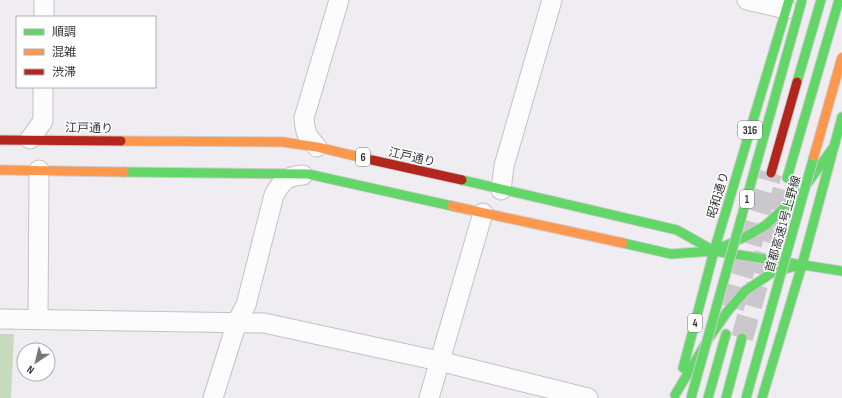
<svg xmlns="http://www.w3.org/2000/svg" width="842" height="398" font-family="'Sofia Sans Condensed','Noto Sans JP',sans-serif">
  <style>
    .green { fill: #c7dabe }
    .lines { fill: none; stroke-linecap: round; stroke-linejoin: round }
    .highway-tunnel { stroke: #cbc8cd; stroke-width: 22; stroke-dasharray: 22 11; stroke-linecap: butt }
    .street-casing { stroke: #c3c1c4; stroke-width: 21 }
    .fast-casing { stroke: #cdccce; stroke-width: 11 }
    .slow-casing { stroke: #cdccce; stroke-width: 11 }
    .jam-casing { stroke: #cdccce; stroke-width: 11 }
    .street { stroke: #fdfcfd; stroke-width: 19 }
    .fast { stroke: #63d668; stroke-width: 9 }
    .slow { stroke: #ff974d; stroke-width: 9 }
    .jam { stroke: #b3261e; stroke-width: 9 }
    .fast-bridge-casing { stroke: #cdccce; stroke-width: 11; stroke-linecap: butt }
    .slow-bridge-casing { stroke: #cdccce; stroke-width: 11; stroke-linecap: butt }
    .fast-bridge { stroke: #63d668; stroke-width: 9 }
    .slow-bridge { stroke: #ff974d; stroke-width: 9 }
    .labels { text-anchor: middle; stroke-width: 3; stroke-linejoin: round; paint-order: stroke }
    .shield { fill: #fff; stroke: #727273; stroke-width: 1 }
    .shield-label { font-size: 11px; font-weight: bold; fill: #363537 }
    .street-label { font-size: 12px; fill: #363537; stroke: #fff }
  </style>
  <rect width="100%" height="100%" fill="#f0edf2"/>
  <polygon class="green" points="0,334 14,334 11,398 0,398"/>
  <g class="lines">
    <g class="highway-tunnel">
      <polyline points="733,308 771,173"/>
      <polyline points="742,338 787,178"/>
    </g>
    <g class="street-casing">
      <g id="street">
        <polyline points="747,0 786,9"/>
        <polyline points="44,17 44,0"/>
        <polyline points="30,139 43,121 43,87"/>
        <path d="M317,147c-10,-11 -12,-14 -13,-29l35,-118"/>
        <polyline points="501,190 504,166 552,0"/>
        <polyline points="0,319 264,323 439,361 588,398"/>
        <polyline points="38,319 39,170"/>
        <path d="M213,398l24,-76 9,-17 28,-110c8,-14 12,-19 29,-20"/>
        <polyline points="429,398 483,213"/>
      </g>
    </g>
    <g class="fast-casing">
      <g id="fast">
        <polyline points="797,82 821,0"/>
        <polyline points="124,172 308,174 452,206"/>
        <polyline points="787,178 839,0"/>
        <polyline points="462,180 677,230 714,251"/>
        <polyline points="623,243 671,254 714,251 842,271"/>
        <polyline points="720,248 747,236 766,225 802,191 832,149"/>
        <polyline points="714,251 789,0"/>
        <polyline points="802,265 842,117"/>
        <polyline points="683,368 714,251"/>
        <polyline points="675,395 709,338 727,312 745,291 773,272 797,266"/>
        <polyline points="708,398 726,334"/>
        <polyline points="726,398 742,338"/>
        <polyline points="762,398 802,265"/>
      </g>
    </g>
    <g class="slow-casing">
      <g id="slow">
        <polyline points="121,141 283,142 317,147 372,160"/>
        <polyline points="0,170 124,172"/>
        <polyline points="452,206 623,243"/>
      </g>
    </g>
    <g class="jam-casing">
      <g id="jam">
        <polyline points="0,140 121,141"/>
        <polyline points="372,160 462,180"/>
        <polyline points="771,173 797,82"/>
      </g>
    </g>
    <use href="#street" class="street"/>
    <use href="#fast" class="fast"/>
    <use href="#slow" class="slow"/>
    <use href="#jam" class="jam"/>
    <g class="fast-bridge-casing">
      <g id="fast-bridge">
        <polyline points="691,398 802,0"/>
        <polyline points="746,398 814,156"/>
      </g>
    </g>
    <g class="slow-bridge-casing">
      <polyline id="slow-bridge" points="814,156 842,57"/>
    </g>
    <use href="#fast-bridge" class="fast-bridge"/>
    <use href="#slow-bridge" class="slow-bridge"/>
  </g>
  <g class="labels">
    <g class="shield">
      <rect x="738" y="121" width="24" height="18" rx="3"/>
      <rect x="356" y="148" width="14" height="18" rx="3"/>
      <rect x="740" y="190" width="14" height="18" rx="3"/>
      <rect x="688" y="314" width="14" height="18" rx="3"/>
    </g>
    <g class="shield-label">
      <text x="750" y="134">316</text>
      <text x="363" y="161">6</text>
      <text x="747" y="203">1</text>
      <text x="695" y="327">4</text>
    </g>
    <g class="street-label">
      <text transform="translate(89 128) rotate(1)" y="4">江戸通り</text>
      <text transform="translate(412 157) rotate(13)" y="4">江戸通り</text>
      <text transform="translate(718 195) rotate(-73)" y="4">昭和通り</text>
      <text transform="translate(783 224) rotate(-74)" y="4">首都高速1号上野線</text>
    </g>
  </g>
  <rect x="16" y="16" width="140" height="72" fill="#ffffff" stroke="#afaeaf"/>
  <rect x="24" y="29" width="20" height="6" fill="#63d668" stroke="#afaeaf"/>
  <text x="52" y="36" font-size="12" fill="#363537">順調</text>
  <rect x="24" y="49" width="20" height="6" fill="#ff974d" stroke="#afaeaf"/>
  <text x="52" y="56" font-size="12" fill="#363537">混雑</text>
  <rect x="24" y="69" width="20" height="6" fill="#b3261e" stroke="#afaeaf"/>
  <text x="52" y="76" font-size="12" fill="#363537">渋滞</text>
  <g transform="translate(36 362) rotate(215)"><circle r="19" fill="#ffffff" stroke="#afaeaf"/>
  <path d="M0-3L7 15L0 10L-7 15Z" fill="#777578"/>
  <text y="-6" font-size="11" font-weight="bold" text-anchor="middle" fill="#363537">N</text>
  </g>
</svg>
